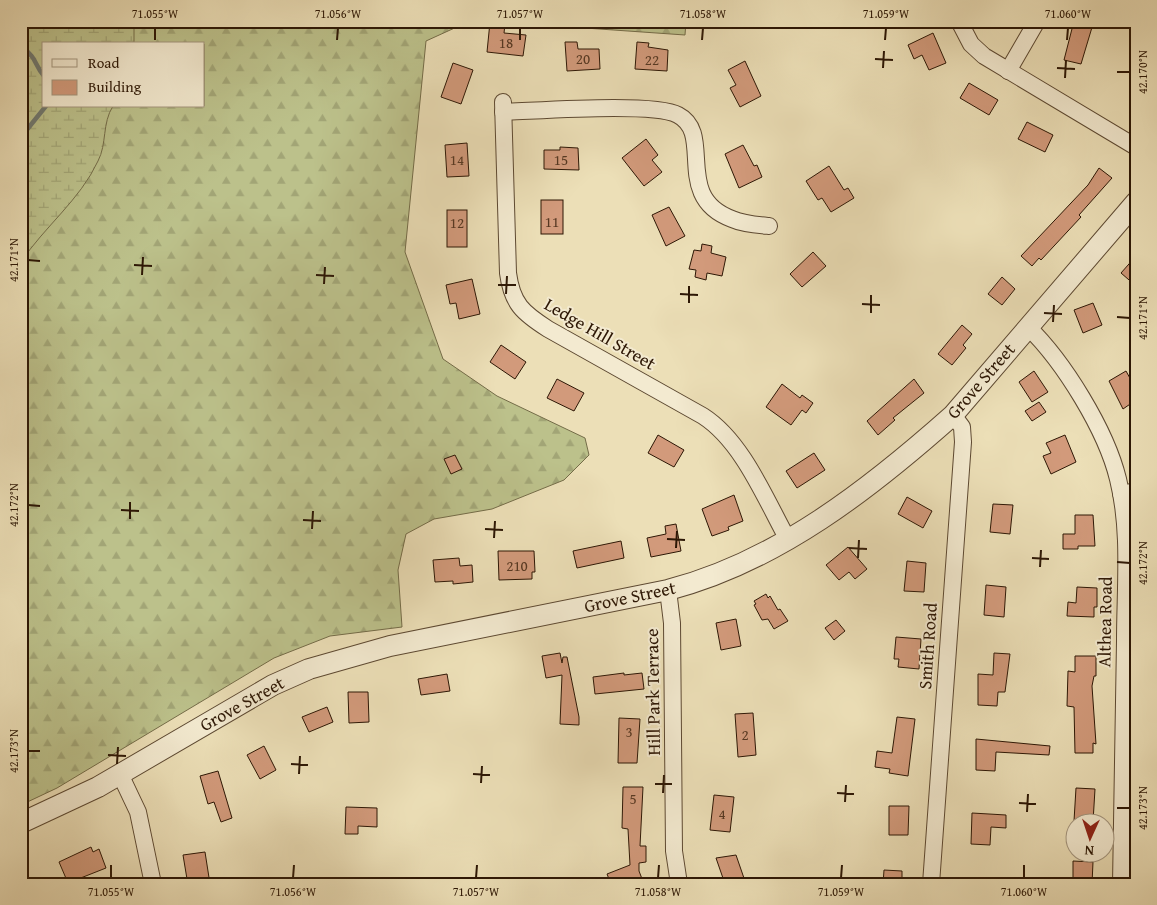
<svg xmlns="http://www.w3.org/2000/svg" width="1157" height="905" font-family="'Gentium Book Plus',serif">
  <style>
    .forest { fill: url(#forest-firs); stroke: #746c48; fill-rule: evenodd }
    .wetland { fill: url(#wetland-marsh); stroke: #746c48 }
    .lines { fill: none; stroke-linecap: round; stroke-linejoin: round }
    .stream { stroke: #707970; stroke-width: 4.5 }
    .building { fill: #d29a7b; stroke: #2d1705 }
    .minor-casing { stroke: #5d4932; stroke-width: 18 }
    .tertiary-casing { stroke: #5d4932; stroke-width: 22 }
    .minor { stroke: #f3ead0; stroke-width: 16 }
    .tertiary { stroke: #f3ead0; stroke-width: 20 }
    .ticks { fill: none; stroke: #2d1705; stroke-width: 2 }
    .labels { text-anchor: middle; stroke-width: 4; stroke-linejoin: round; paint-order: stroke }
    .number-label { font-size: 15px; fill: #563822 }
    .street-label { font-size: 18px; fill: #2d1705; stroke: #f3ead0 }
    .neatline { fill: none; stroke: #2d1705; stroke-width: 2 }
    .ticks-label { font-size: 12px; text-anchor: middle; fill: #2d1705 }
  </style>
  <defs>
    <pattern id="forest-firs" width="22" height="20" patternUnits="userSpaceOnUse" patternTransform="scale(1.25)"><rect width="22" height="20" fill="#bcc18b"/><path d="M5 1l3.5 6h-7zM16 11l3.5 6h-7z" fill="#a2a576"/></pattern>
    <pattern id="wetland-marsh" width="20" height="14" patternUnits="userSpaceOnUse" patternTransform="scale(1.25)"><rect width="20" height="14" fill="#bcc18b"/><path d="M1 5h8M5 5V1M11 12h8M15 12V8" fill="none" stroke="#a2a576"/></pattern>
  </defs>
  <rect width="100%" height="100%" fill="#ecdfb7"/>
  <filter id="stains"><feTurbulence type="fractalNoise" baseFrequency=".004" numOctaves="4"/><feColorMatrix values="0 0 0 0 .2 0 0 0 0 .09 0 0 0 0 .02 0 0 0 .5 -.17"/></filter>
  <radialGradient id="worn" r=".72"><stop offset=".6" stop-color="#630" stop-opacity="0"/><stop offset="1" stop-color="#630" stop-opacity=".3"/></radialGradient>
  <g class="forest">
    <path d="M21,21h449l-44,20 -21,211 38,107 54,37 88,42 4,17 -25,25 -72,29 -58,10 -28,15 -8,36 4,57 -72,9 -56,22 -217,130 -36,17zM44,44h160v62h-160z"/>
    <polygon points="485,21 686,21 685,35"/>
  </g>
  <path class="wetland" d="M21,21h113v23h-90v62h69c-11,17 -6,38 -15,55 -18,39 -54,66 -77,101z"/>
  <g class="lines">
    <g class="stream">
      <path d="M21,47c17,11 12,16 23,29"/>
      <polyline points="21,137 46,106"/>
    </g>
  </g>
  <g class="building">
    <polygon points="1074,21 1093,24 1081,64 1064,60"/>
    <polygon points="490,22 505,24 504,33 526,35 523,56 487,52"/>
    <polygon points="933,33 946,63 929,70 922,55 914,59 908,45"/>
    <polygon points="565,42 577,42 578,49 599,49 600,69 567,71"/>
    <polygon points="637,42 649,43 648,47 668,50 667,71 635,69"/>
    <polygon points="745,61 761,96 740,107 730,88 736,85 728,70"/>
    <polygon points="453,63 473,70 461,104 441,97"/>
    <polygon points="969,83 998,100 989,115 960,98"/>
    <polygon points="1027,122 1053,135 1045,152 1018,139"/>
    <polygon points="646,139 658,155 652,160 662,172 644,186 622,158"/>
    <polygon points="467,143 469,176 447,177 445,145"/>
    <polygon points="743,145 754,166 757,165 762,177 739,188 725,154"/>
    <polygon points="560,147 578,148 579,170 544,169 544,150 560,150"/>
    <polygon points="829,166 844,190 848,188 854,198 831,212 822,198 818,200 806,181"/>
    <polygon points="1099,168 1112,178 1079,215 1081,217 1041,260 1039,258 1032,266 1021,256 1088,185"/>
    <rect x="541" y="200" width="22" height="34"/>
    <polygon points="669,207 685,236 666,246 652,215"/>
    <rect x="447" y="210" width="20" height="37"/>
    <polygon points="702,244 712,246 711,253 726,257 722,276 707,273 706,280 695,277 696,270 689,269 694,250 701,251"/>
    <polygon points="813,252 826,266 802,287 790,274"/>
    <polygon points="1136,256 1136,286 1121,273"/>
    <polygon points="1002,277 1015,289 1002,305 988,294"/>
    <polygon points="472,279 480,314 459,319 456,303 450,304 446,285"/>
    <polygon points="1093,303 1102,325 1083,333 1074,310"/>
    <polygon points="962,325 972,334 963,345 966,348 952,365 938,354"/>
    <polygon points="501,345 526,362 515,379 490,362"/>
    <polygon points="1034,371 1048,392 1032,402 1019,382"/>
    <polygon points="1126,371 1136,389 1136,400 1123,409 1109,381"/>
    <polygon points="557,379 584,393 574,411 547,398"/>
    <polygon points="914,379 924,393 893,418 895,420 878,435 867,421"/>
    <polygon points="782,384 800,398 802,395 813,403 806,413 802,410 791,425 766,407"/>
    <polygon points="1039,402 1046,412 1032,421 1025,411"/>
    <polygon points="658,435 684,450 674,467 648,453"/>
    <polygon points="1065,435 1076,462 1051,474 1043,456 1051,453 1046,443"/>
    <polygon points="814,453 825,470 797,488 786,471"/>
    <polygon points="455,455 462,469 451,474 444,459"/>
    <polygon points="734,495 743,521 728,527 729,530 712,536 702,509"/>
    <polygon points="907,497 932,511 923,528 898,514"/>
    <polygon points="993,504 1013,505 1010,534 990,532"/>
    <polygon points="1075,515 1093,515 1095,546 1078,546 1078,549 1063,549 1063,534 1075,534"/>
    <polygon points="676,524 681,551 651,557 647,538 666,534 665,526"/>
    <polygon points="621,541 624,558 577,568 573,551"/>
    <polygon points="848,547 867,569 855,579 849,572 839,580 826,565"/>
    <polygon points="498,551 534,551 535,572 532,572 532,579 499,580"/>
    <polygon points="459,558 460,566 472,565 473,582 453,584 453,581 435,582 433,560"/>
    <polygon points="907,561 926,563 924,592 904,591"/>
    <polygon points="986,585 1006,587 1004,617 984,615"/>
    <polygon points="1077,587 1097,588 1097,607 1094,607 1094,617 1067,616 1068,602 1076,603"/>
    <polygon points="766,594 768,598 770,596 778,610 780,609 788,621 774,629 768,619 762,620 754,605 756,604 754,601"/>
    <polygon points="736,619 741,646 721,650 716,623"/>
    <polygon points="836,620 845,631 834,640 825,628"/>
    <polygon points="896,637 921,639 919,669 898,667 899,659 894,659"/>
    <polygon points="560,653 562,663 563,657 567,657 579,717 579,725 560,724 562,675 546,678 542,656"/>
    <polygon points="994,653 1010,654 1005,692 998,692 997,706 978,705 978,674 993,675"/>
    <polygon points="1075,656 1096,656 1096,676 1094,676 1092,686 1096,744 1093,743 1093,753 1075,753 1074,707 1067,706 1068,671 1075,672"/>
    <polygon points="624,673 624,675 642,673 644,689 595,694 593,677"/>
    <polygon points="447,674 450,691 421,695 418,679"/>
    <polygon points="348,692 368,692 369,722 349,723"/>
    <polygon points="327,707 333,722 309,732 302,717"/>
    <polygon points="753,713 756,755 738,757 735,714"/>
    <polygon points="897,717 915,719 908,776 889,773 890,769 875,767 877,751 892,753"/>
    <polygon points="619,718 640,719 637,763 618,763"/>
    <polygon points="976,739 1050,746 1049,755 996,752 995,771 976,770"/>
    <polygon points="264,746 276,770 260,779 247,755"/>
    <polygon points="218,771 232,818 221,822 214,802 208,804 200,776"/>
    <polygon points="623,787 643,787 640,846 646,846 646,862 639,863 639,871 644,884 611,884 607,874 630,865 628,829 622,828"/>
    <polygon points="1076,788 1095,789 1093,822 1074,821"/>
    <polygon points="714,795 734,797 730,832 710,830"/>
    <polygon points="889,806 909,806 908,835 889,835"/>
    <polygon points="346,807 377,808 377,827 358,826 358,834 345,834"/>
    <polygon points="972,813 1006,815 1006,828 991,827 990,845 971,844"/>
    <polygon points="91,847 93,852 99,849 106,868 68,883 59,862"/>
    <polygon points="205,852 210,884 190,884 189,878 187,879 183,855"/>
    <polygon points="736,855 746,884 725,884 716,858"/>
    <polygon points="1073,861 1093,862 1092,884 1073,884"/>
    <polygon points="884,870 902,871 902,884 883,884"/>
  </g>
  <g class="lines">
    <g class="minor-casing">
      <g id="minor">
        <polyline points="959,21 971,44 984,56 1136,147"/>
        <polyline points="1008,71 1037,21"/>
        <path d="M503,102l5,171c4,31 15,40 40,56l155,87c39,25 62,82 84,122"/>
        <path d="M503,112c34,-1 151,-10 175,3 37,19 -6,82 54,104 11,5 25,6 37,7"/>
        <path d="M1028,327c36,35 78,103 90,152 13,52 7,109 7,162 -2,81 -2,162 -4,243"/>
        <polyline points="1121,494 1136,491"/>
        <polyline points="668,590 672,623 674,851 679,884"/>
        <polyline points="120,774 138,812 153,884"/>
        <polyline points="931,884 963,442 962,427 953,415"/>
      </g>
    </g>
    <g class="tertiary-casing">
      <path id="tertiary" d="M21,823l77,-36 175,-102 36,-16 81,-23 278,-56c109,-28 203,-102 285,-175l183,-213"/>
    </g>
    <use href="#minor" class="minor"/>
    <use href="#tertiary" class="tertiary"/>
  </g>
  <path class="ticks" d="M155,40v-12M337,40l1,-12M520,40v-12M702,40l1,-12M885,40l1,-12M1067,40l1,-12M875,59l18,1M883,68l1,-17M1057,68l18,1M1117,72h13M1065,78l1,-18M28,260l12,1M134,265l18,1M142,275l1,-18M316,275l18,1M324,284l1,-17M498,285h18M506,294l1,-18M680,294l18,1M689,303v-17M862,304l18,1M871,313v-18M1044,313l18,1M1117,317l13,1M1053,322l1,-17M28,505l12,1M121,510l18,1M130,519v-17M303,520l18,1M312,529l1,-18M485,529l18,1M494,538l1,-17M667,539l18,1M676,548l1,-17M849,548l18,1M858,558l1,-18M1032,558l17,1M1117,562l13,1M1040,567l1,-17M28,751h12M108,755l18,1M117,764l1,-17M291,764l17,1M299,774l1,-18M473,774l17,1M481,783l1,-17M655,784h17M663,793l1,-18M837,793l17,1M845,802l1,-17M1019,803l17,1M1117,808h13M1027,812l1,-18M111,878v-13M293,878l1,-13M476,878l1,-13M658,878l1,-13M841,878l1,-13M1024,878v-13"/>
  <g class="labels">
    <g class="number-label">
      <text x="506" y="48">18</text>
      <text x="583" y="64">20</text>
      <text x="652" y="65">22</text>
      <text x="457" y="165">14</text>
      <text x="561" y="165">15</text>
      <text x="552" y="227">11</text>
      <text x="457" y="228">12</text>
      <text x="517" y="571">210</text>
      <text x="629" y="737">3</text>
      <text x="745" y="740">2</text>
      <text x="633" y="804">5</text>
      <text x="722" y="819">4</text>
    </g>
    <g class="street-label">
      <text transform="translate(600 334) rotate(30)" y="6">Ledge Hill Street</text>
      <text transform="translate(981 381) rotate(-49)" y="6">Grove Street</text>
      <text transform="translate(630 597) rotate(-12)" y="6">Grove Street</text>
      <text transform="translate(1105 622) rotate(-89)" y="6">Althea Road</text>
      <text transform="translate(928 646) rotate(-86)" y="6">Smith Road</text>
      <text transform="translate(653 692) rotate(-91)" y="6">Hill Park Terrace</text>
      <text transform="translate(242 704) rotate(-29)" y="6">Grove Street</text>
    </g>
  </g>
  <rect width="1157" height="905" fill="none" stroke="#ecdfb7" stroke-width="55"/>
  <rect x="42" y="42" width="162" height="65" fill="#f3ead0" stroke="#a4967f"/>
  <rect x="52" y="59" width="25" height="8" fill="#f3ead0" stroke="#a4967f"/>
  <text x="88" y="68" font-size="15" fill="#2d1705">Road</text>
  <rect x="52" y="80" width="25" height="15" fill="#d29a7b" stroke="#a4967f"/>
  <text x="88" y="92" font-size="15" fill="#2d1705">Building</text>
  <g transform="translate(1090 838) rotate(183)"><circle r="24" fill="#f3ead0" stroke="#a4967f"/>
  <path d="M0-4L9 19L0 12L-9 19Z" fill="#8f2418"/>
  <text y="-8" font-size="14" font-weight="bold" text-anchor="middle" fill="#2d1705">N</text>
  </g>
  <rect x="28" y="28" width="1102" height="850" class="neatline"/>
  <g class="ticks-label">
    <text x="155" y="18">71.055°W</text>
    <text x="338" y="18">71.056°W</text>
    <text x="520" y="18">71.057°W</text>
    <text x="703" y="18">71.058°W</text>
    <text x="886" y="18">71.059°W</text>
    <text x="1068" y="18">71.060°W</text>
    <text transform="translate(1143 72) rotate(-90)" y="4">42.170°N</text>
    <text transform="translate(14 260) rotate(-90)" y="4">42.171°N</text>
    <text transform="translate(1143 318) rotate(-90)" y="4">42.171°N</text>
    <text transform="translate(14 505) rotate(-90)" y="4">42.172°N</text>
    <text transform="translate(1143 563) rotate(-90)" y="4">42.172°N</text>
    <text transform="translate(14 751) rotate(-90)" y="4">42.173°N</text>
    <text transform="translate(1143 808) rotate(-90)" y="4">42.173°N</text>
    <text x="111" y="896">71.055°W</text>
    <text x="293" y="896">71.056°W</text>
    <text x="476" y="896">71.057°W</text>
    <text x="658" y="896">71.058°W</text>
    <text x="841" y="896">71.059°W</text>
    <text x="1024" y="896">71.060°W</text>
  </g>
  <rect width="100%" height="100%" filter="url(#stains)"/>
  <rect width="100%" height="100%" fill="url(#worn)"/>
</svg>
